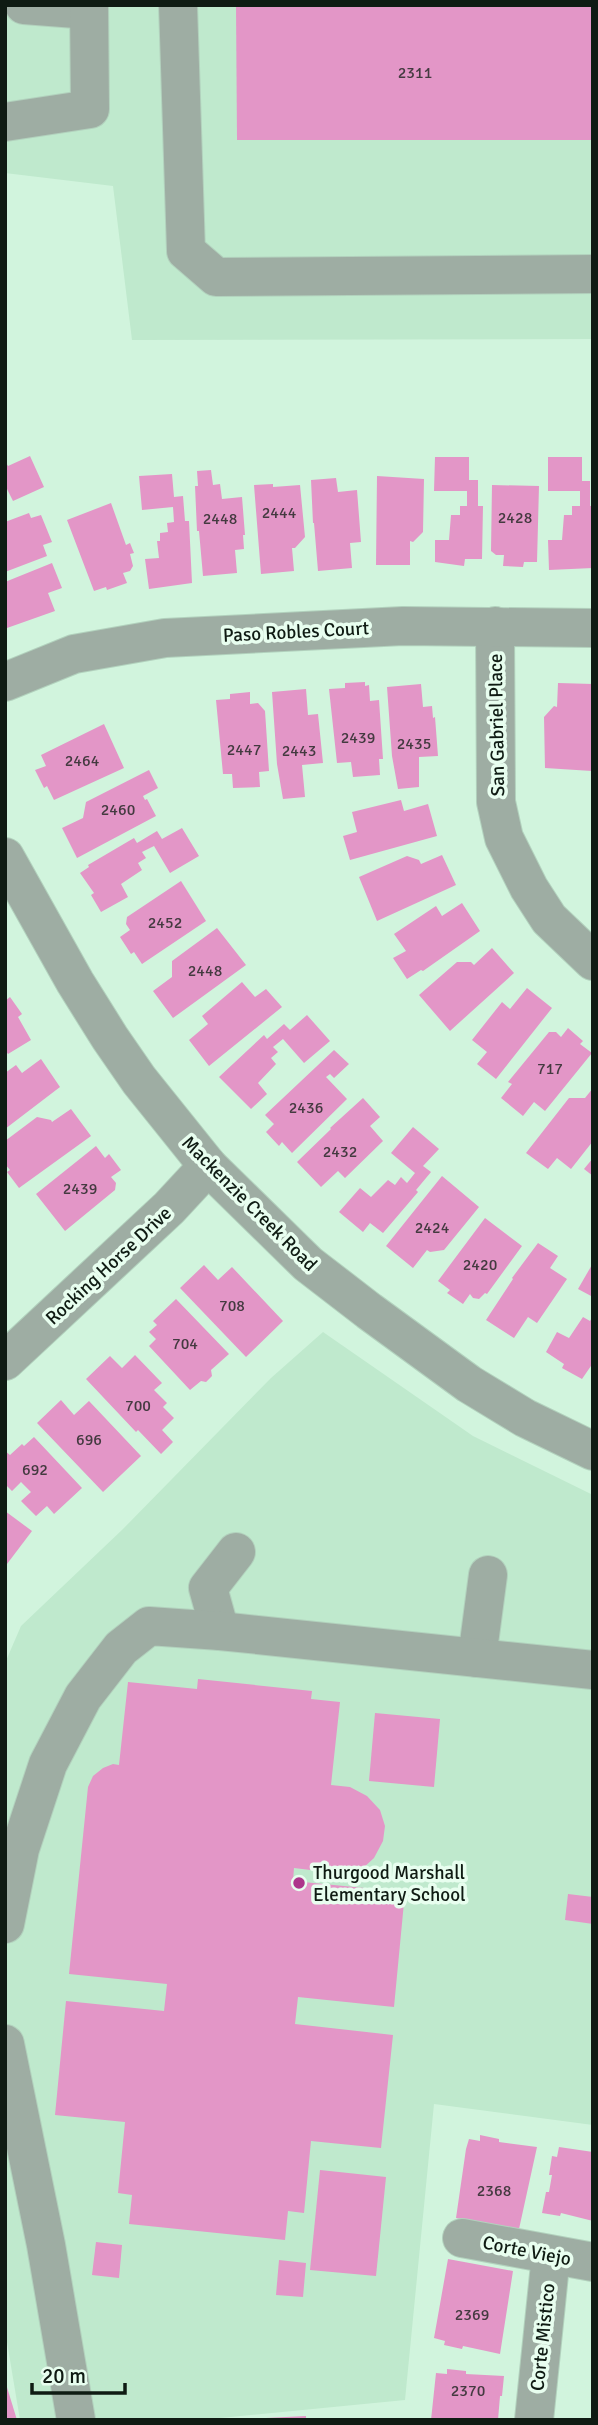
<svg xmlns="http://www.w3.org/2000/svg" width="598" height="2425" font-family="Signika,sans-serif">
  <style>
    .built { fill: #bfe9cd }
    .building { fill: #e396c7 }
    .lines { fill: none; stroke-linecap: round; stroke-linejoin: round }
    .minor-casing { stroke: #b2d1bd; stroke-width: 40 }
    .minor { stroke: #9eada3; stroke-width: 38 }
    .poi-dot { fill: #ad358b; stroke: #e8feef; stroke-width: 2.5 }
    .labels { text-anchor: middle; stroke-width: 7; stroke-linejoin: round; paint-order: stroke }
    .number-label { font-size: 16px; fill: #443a40 }
    .street-label { font-size: 19px; fill: #0f1b13; stroke: #e8feef }
    .poi-label { font-size: 19px; fill: #0f1b13; stroke: #e8feef; text-anchor: start }
  </style>
  <rect width="100%" height="100%" fill="#d1f4dd"/>
  <g class="built">
    <polygon points="5,5 593,5 593,339 132,340 113,186 5,173"/>
    <polygon points="323,1332 473,1436 593,1495 593,2125 434,2104 405,2400 200,2420 20,2420 5,2330 5,1663 21,1626 123,1529 271,1378"/>
  </g>
  <g class="building">
    <polygon points="236,5 593,5 593,140 237,140"/>
    <polygon points="30,456 44,487 13,501 5,485 5,461 8,466"/>
    <polygon points="435,457 469,457 469,480 478,480 478,506 483,506 482,559 465,559 464,566 435,562 435,540 449,540 451,515 460,515 460,506 467,506 467,491 434,491"/>
    <polygon points="548,457 582,457 582,481 590,481 590,506 593,506 593,568 549,570 548,540 562,540 564,515 572,515 572,506 580,506 580,491 548,491"/>
    <polygon points="211,470 213,485 220,484 222,499 242,497 245,535 243,535 244,549 235,550 237,573 203,576 199,531 197,531 195,486 198,486 197,471"/>
    <polygon points="172,474 174,497 183,496 185,521 189,521 192,583 149,589 145,559 159,558 157,541 160,541 160,533 168,532 167,523 174,522 173,507 142,510 139,476"/>
    <polygon points="377,476 424,479 423,532 413,542 410,541 410,565 376,565"/>
    <polygon points="336,478 338,492 357,490 361,542 350,543 352,568 318,571 314,523 313,523 311,480"/>
    <polygon points="273,484 273,487 300,485 305,537 295,548 292,548 294,571 261,574 254,485"/>
    <polygon points="492,485 539,486 537,562 524,562 523,567 503,566 504,555 496,555 491,551"/>
    <polygon points="111,503 126,545 130,543 134,553 130,554 133,566 130,571 123,573 127,583 107,590 106,587 94,591 67,520"/>
    <polygon points="29,513 31,518 41,515 52,542 43,545 47,556 5,572 5,522"/>
    <polygon points="52,563 62,588 48,593 55,611 7,628 5,582"/>
    <polygon points="365,682 365,686 369,685 370,701 379,700 383,759 379,759 380,775 353,777 351,762 337,763 329,689 345,688 345,683"/>
    <polygon points="558,683 593,684 592,771 545,768 544,717 554,706 557,707"/>
    <polygon points="421,684 423,707 432,706 433,718 435,717 438,756 419,757 419,787 398,789 392,756 387,687"/>
    <polygon points="306,689 308,715 318,714 323,763 302,765 305,797 283,799 277,764 272,692"/>
    <polygon points="250,692 250,704 258,703 265,711 269,771 259,772 260,787 233,788 232,774 223,774 216,700 230,699 230,694"/>
    <polygon points="104,724 124,768 54,800 47,786 44,788 35,770 46,766 41,755"/>
    <polygon points="149,770 158,788 143,796 145,800 147,799 156,816 77,858 62,828 83,818 86,802"/>
    <polygon points="401,800 404,811 428,804 437,836 350,860 343,836 357,832 352,812"/>
    <polygon points="182,828 199,856 170,873 154,846 142,852 146,858 138,863 142,870 121,884 128,897 101,912 91,895 94,893 80,873 89,867 88,865 134,838 137,843 157,831 162,839"/>
    <polygon points="442,855 456,885 377,921 359,877 407,856 419,860 421,864"/>
    <polygon points="181,881 206,921 142,964 134,952 131,954 120,937 130,930 126,924 127,917"/>
    <polygon points="462,903 480,931 423,971 421,970 407,979 393,958 406,951 394,934 436,906 442,916"/>
    <polygon points="217,928 246,965 173,1018 153,991 172,977 172,961"/>
    <polygon points="492,948 514,973 450,1031 419,995 457,962 471,962 474,965"/>
    <polygon points="242,982 255,997 266,989 282,1007 209,1066 189,1040 208,1024 202,1016"/>
    <polygon points="527,988 552,1008 496,1079 477,1064 487,1052 472,1040 502,1002 510,1009"/>
    <polygon points="10,997 22,1014 18,1017 31,1040 8,1054 5,1050 5,1001"/>
    <polygon points="307,1015 330,1041 304,1063 283,1039 273,1047 278,1052 271,1058 276,1064 258,1083 267,1094 251,1109 219,1077 264,1035 267,1039 284,1024 290,1030"/>
    <polygon points="568,1028 583,1041 580,1044 592,1053 545,1111 534,1102 523,1116 501,1098 512,1084 508,1082 549,1032 556,1032 561,1037"/>
    <polygon points="334,1050 349,1064 334,1078 330,1074 326,1077 347,1099 292,1153 282,1142 279,1146 266,1132 274,1124 265,1115"/>
    <polygon points="41,1059 60,1087 5,1129 5,1073 16,1065 22,1073"/>
    <polygon points="593,1088 593,1141 571,1169 557,1158 548,1169 526,1153 569,1098 585,1098"/>
    <polygon points="363,1098 380,1117 370,1126 383,1141 345,1178 338,1171 321,1187 297,1162 331,1129 330,1128"/>
    <polygon points="71,1109 91,1136 19,1188 7,1172 10,1170 5,1164 5,1141 37,1117 51,1120 52,1122"/>
    <polygon points="413,1127 439,1149 423,1166 431,1172 416,1190 418,1192 383,1233 370,1223 363,1232 339,1212 360,1188 371,1197 388,1180 395,1185 401,1177 407,1183 415,1173 391,1153"/>
    <polygon points="96,1146 105,1158 109,1154 121,1170 111,1177 116,1183 115,1190 65,1231 36,1194"/>
    <polygon points="593,1158 593,1176 584,1169"/>
    <polygon points="442,1176 479,1207 444,1250 430,1252 427,1250 413,1268 386,1246"/>
    <polygon points="485,1218 522,1246 487,1294 485,1293 479,1299 473,1298 470,1294 463,1304 447,1293 450,1290 438,1281"/>
    <polygon points="538,1243 558,1256 550,1268 567,1279 537,1323 528,1317 514,1338 486,1320 513,1279 512,1278"/>
    <polygon points="593,1263 593,1297 578,1289"/>
    <polygon points="204,1265 218,1280 232,1267 283,1321 246,1357 180,1288"/>
    <polygon points="176,1299 229,1354 211,1370 212,1376 206,1382 201,1381 190,1390 149,1346 156,1339 149,1332 157,1325 153,1321"/>
    <polygon points="593,1316 593,1363 582,1379 562,1368 564,1364 546,1352 557,1332 569,1338 583,1317 590,1321"/>
    <polygon points="135,1355 162,1383 154,1390 167,1403 163,1407 174,1418 162,1430 173,1442 161,1454 138,1430 136,1432 86,1379 110,1356 122,1368"/>
    <polygon points="61,1400 74,1415 89,1401 141,1456 103,1492 37,1423"/>
    <polygon points="34,1437 82,1488 54,1514 47,1506 36,1516 21,1501 31,1492 21,1482 12,1491 5,1484 5,1451 10,1455 22,1444 24,1446"/>
    <polygon points="5,1511 32,1531 7,1564 5,1562"/>
    <polygon points="198,1679 312,1691 311,1699 340,1702 331,1785 350,1787 367,1796 380,1810 385,1826 383,1841 374,1858 362,1869 343,1874 294,1868 293,1881 405,1892 394,2007 298,1997 295,2024 393,2035 381,2148 311,2141 304,2213 288,2211 285,2240 129,2224 132,2195 118,2193 125,2122 55,2115 66,2001 164,2011 167,1984 69,1974 88,1787 93,1776 103,1768 113,1764 119,1765 128,1682 197,1689"/>
    <polygon points="375,1713 440,1719 434,1787 369,1781"/>
    <polygon points="568,1894 593,1897 593,1924 565,1920"/>
    <polygon points="480,2135 499,2139 499,2142 537,2147 519,2229 456,2218 466,2149 469,2139 480,2141"/>
    <polygon points="559,2147 593,2152 593,2221 561,2213 560,2216 542,2213 546,2192 549,2192 552,2175 549,2175 552,2156 557,2157"/>
    <polygon points="320,2170 386,2177 376,2276 310,2270"/>
    <polygon points="96,2242 122,2245 119,2278 92,2275"/>
    <polygon points="448,2259 513,2271 500,2354 463,2346 462,2349 444,2345 445,2341 434,2338"/>
    <polygon points="279,2260 306,2263 303,2297 276,2295"/>
    <polygon points="447,2369 466,2371 466,2374 504,2376 502,2396 500,2396 498,2420 431,2420 436,2373 447,2374"/>
    <polygon points="5,2384 6,2384 17,2420 5,2420"/>
    <polygon points="306,2416 306,2420 266,2420 266,2418"/>
  </g>
  <g class="lines">
    <g class="minor-casing">
      <g id="minor">
        <polyline points="24,5 89,10"/>
        <polyline points="178,5 186,251 216,277 593,274"/>
        <polyline points="5,122 90,109 89,5"/>
        <polyline points="495,626 496,802 504,838 529,888 549,919 593,961"/>
        <polyline points="5,682 74,654 165,638 403,626 593,628"/>
        <polyline points="5,857 75,982 110,1038 139,1080 208,1166 308,1264 369,1311 469,1384 525,1418 593,1451"/>
        <polyline points="5,1361 169,1208 208,1166"/>
        <polyline points="220,1631 208,1588 236,1552"/>
        <polyline points="477,1658 488,1575"/>
        <polyline points="5,1924 20,1849 48,1764 83,1697 121,1648 149,1626 220,1631 593,1670"/>
        <polyline points="5,2044 46,2245 76,2420"/>
        <polyline points="462,2238 593,2262"/>
        <polyline points="534,2420 551,2255"/>
      </g>
    </g>
    <use href="#minor" class="minor"/>
  </g>
  <circle class="poi-dot" cx="299" cy="1883" r="7"/>
  <g class="labels">
    <g class="number-label">
      <text x="415" y="78">2311</text>
      <text x="279" y="518">2444</text>
      <text x="515" y="523">2428</text>
      <text x="220" y="524">2448</text>
      <text x="358" y="743">2439</text>
      <text x="414" y="749">2435</text>
      <text x="244" y="755">2447</text>
      <text x="299" y="756">2443</text>
      <text x="82" y="766">2464</text>
      <text x="118" y="815">2460</text>
      <text x="165" y="928">2452</text>
      <text x="205" y="976">2448</text>
      <text x="550" y="1074">717</text>
      <text x="306" y="1113">2436</text>
      <text x="340" y="1157">2432</text>
      <text x="80" y="1194">2439</text>
      <text x="432" y="1233">2424</text>
      <text x="480" y="1270">2420</text>
      <text x="232" y="1311">708</text>
      <text x="185" y="1349">704</text>
      <text x="138" y="1411">700</text>
      <text x="89" y="1445">696</text>
      <text x="35" y="1475">692</text>
      <text x="494" y="2196">2368</text>
      <text x="472" y="2320">2369</text>
      <text x="468" y="2396">2370</text>
    </g>
    <g class="street-label">
      <text transform="translate(296 631) rotate(-3)" y="7">Paso Robles Court</text>
      <text transform="translate(496 725) rotate(-91)" y="7">San Gabriel Place</text>
      <text transform="translate(250 1203) rotate(45)" y="7">Mackenzie Creek Road</text>
      <text transform="translate(108 1265) rotate(-43)" y="7">Rocking Horse Drive</text>
      <text transform="translate(527 2250) rotate(11)" y="7">Corte Viejo</text>
      <text transform="translate(542 2337) rotate(-84)" y="7">Corte Mistico</text>
    </g>
    <g class="poi-label">
      <text x="313" y="1879">Thurgood Marshall<tspan x="313" dy="22">Elementary School</tspan></text>
    </g>
  </g>
  <rect width="598" height="2425" fill="none" stroke="#0f1b13" stroke-width="14"/>
  <path d="M32 2383v10h93v-10" fill="none" stroke="#0f1b13" stroke-width="3.5"/>
  <text x="42" y="2383" font-size="21" fill="#0f1b13" stroke="#e8feef" stroke-width="5" paint-order="stroke">20 m</text>
</svg>
